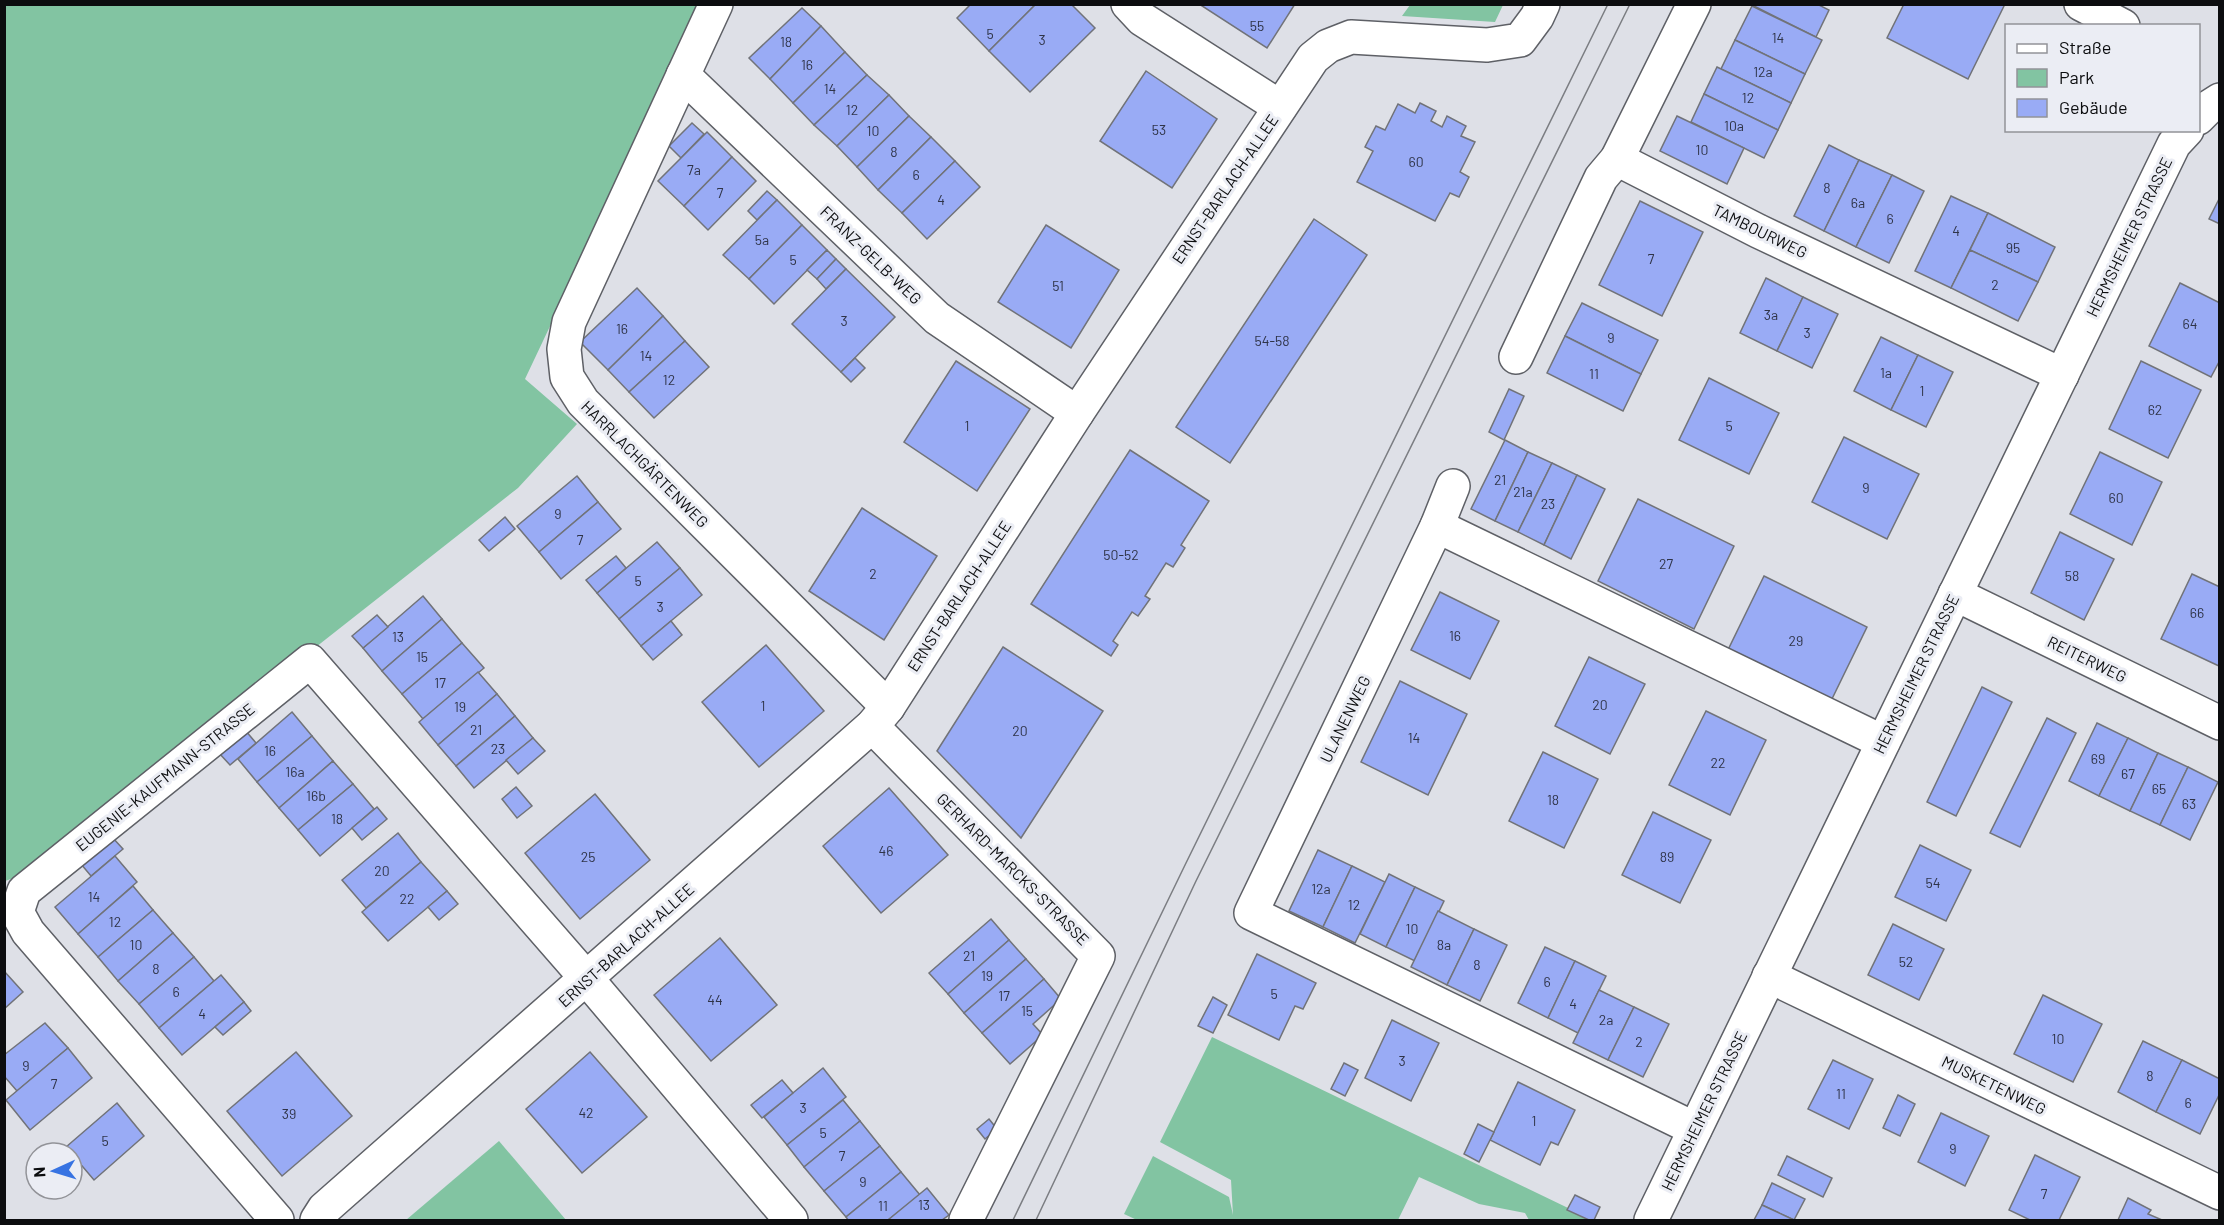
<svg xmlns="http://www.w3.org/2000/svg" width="2224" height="1225" font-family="Barlow,sans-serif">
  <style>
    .green { fill: #82c4a2 }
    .building { fill: #99abf5; stroke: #717379; stroke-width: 1.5 }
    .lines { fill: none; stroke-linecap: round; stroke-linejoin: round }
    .minor-casing { stroke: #5e6066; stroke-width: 36 }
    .minor { stroke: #fff; stroke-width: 33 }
    .tram { stroke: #7b7d82; stroke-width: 1.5 }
    .labels { text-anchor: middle; stroke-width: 6; stroke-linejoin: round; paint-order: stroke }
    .number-label { font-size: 14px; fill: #2f3448 }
    .street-label { font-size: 16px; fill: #0c0d0f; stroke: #ebedf4 }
  </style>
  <rect width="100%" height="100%" fill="#dee0e7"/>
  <g class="green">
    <polygon points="4,5 702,5 525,379 577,424 518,488 29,873 5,881"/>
    <polygon points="1410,5 1410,4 1503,5 1495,22 1402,16"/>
    <polygon points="1212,1037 1593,1220 1529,1220 1525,1213 1479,1204 1419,1177 1398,1220 1137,1220 1124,1214 1153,1156 1229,1197 1233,1215 1231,1180 1160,1142"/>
    <polygon points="499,1141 566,1220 406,1220"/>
  </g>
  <g class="building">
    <polygon points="971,4 1036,4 989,51 957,18"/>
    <polygon points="1036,4 1071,4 1095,28 1030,92 989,51"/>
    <polygon points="1199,4 1295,4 1267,48"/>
    <polygon points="1750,4 1817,4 1829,10 1816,37"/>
    <polygon points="1904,4 2001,4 2004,6 1968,79 1887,38"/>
    <polygon points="1752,6 1822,40 1805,74 1735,40"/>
    <polygon points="802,8 821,26 770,79 749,58"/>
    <polygon points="821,26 845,52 793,103 770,79"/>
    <polygon points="1735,40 1805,74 1791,103 1721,69"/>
    <polygon points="845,52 867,75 814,125 793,103"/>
    <polygon points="1717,67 1791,103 1778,130 1704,94"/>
    <polygon points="1146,71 1217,119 1172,188 1100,141"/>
    <polygon points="867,75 889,95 837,146 814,125"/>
    <polygon points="1704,94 1778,130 1764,158 1691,122"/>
    <polygon points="889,95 909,116 857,167 837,146"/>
    <polygon points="1420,103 1436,111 1431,121 1442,127 1447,116 1466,126 1461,136 1475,142 1460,172 1469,177 1459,197 1450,193 1435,221 1357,182 1373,151 1365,147 1376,126 1385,130 1398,104 1415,113"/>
    <polygon points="909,116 931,137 878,190 857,167"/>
    <polygon points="1677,116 1744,148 1727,184 1660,151"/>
    <polygon points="692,123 704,134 681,158 669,146"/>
    <polygon points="707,132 732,157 684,206 658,181"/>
    <polygon points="931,137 955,161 902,213 878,190"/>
    <polygon points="1829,145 1859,160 1824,231 1794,216"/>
    <polygon points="732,157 756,181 708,230 684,206"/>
    <polygon points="1859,160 1892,175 1856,247 1824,231"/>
    <polygon points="955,161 980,187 927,239 902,213"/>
    <polygon points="1892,175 1924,191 1889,263 1856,247"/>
    <polygon points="767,191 777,200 757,220 748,211"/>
    <polygon points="1951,196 1988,213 1951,288 1915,271"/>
    <polygon points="2220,197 2220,224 2209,219"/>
    <polygon points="777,200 802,225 749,279 723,255"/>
    <polygon points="1640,201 1703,232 1662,316 1599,285"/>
    <polygon points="1988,213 2055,247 2038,282 1970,250"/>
    <polygon points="1314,219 1367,255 1230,463 1176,427"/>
    <polygon points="802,225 827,250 774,304 749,279"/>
    <polygon points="1046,225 1119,270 1071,348 998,302"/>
    <polygon points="827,250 836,259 817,279 807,270"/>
    <polygon points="1970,250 2038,282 2018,321 1951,288"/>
    <polygon points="836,259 846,269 826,289 817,279"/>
    <polygon points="846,269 895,317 841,372 792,324"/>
    <polygon points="1766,278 1803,297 1777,351 1740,333"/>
    <polygon points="2180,283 2220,303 2220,360 2211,377 2149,346"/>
    <polygon points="637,288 663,316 608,370 580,342"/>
    <polygon points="1803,297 1838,314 1812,368 1777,351"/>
    <polygon points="1582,303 1658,340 1641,374 1565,336"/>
    <polygon points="663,316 685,341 629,392 608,370"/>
    <polygon points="1565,336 1641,374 1623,411 1547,373"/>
    <polygon points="1881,337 1918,355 1891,410 1854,391"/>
    <polygon points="685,341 709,367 654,418 629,392"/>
    <polygon points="1918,355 1953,372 1926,427 1891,410"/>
    <polygon points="855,358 865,368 851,382 841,372"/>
    <polygon points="956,361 1030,409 977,491 904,442"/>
    <polygon points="2141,361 2201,390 2168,458 2109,429"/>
    <polygon points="1709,378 1779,413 1749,474 1679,440"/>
    <polygon points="1509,389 1524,396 1504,440 1489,432"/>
    <polygon points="1844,437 1919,474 1887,539 1812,502"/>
    <polygon points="1505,440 1528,452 1495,521 1471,509"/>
    <polygon points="1130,450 1209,501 1181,545 1185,548 1173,567 1166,563 1145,596 1150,599 1138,616 1132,612 1113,641 1118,645 1111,656 1031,604"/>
    <polygon points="1528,452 1552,463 1518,532 1495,521"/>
    <polygon points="2100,452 2162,482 2132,545 2070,514"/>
    <polygon points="1552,463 1577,475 1544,545 1518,532"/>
    <polygon points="1577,475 1605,489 1571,559 1544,545"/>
    <polygon points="577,476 598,502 539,552 517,526"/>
    <polygon points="1638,499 1734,546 1694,629 1598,581"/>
    <polygon points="598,502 621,529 561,579 539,552"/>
    <polygon points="862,508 937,556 884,640 809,591"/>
    <polygon points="505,517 515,529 489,551 479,540"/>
    <polygon points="2060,532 2114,559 2084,620 2031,593"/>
    <polygon points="657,542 680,568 619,619 597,593"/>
    <polygon points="616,556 626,568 597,593 586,580"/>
    <polygon points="680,568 702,595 641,646 619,619"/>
    <polygon points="2192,574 2220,587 2219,666 2161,639"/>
    <polygon points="1764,576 1867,627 1829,705 1726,654"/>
    <polygon points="1440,592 1499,621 1470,679 1411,650"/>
    <polygon points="423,596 442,619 382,671 363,648"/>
    <polygon points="377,615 388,627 363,648 352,636"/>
    <polygon points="442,619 462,643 402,694 382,671"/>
    <polygon points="671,621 682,635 653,660 641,646"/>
    <polygon points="462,643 484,668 423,719 402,694"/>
    <polygon points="766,645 824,711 759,767 702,702"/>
    <polygon points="1003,647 1103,711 1021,838 937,751"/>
    <polygon points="1589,657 1645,684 1610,754 1555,726"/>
    <polygon points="478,672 497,694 438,745 419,722"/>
    <polygon points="1400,681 1467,714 1428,795 1361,762"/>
    <polygon points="1982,687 2012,702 1956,816 1927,802"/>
    <polygon points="497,694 515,716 456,766 438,745"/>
    <polygon points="1706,711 1766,740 1730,815 1669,785"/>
    <polygon points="292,712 312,736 257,782 238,759"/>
    <polygon points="515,716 533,738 474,788 456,766"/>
    <polygon points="2047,718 2076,733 2020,847 1990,833"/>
    <polygon points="2097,723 2128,738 2099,796 2069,781"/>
    <polygon points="245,730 256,743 230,765 219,753"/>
    <polygon points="312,736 333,761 279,808 257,782"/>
    <polygon points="533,738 545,751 518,774 506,760"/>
    <polygon points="2128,738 2158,753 2130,811 2099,796"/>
    <polygon points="1543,752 1598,779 1564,848 1509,821"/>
    <polygon points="2158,753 2188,767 2160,825 2130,811"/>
    <polygon points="333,761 353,784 298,830 279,808"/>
    <polygon points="2188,767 2218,782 2190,840 2160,825"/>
    <polygon points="353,784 374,809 320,856 298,830"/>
    <polygon points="516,787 532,806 517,818 502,799"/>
    <polygon points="889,788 948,855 881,913 823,846"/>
    <polygon points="595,794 650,860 580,919 525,853"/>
    <polygon points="377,807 387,819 362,840 352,828"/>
    <polygon points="1653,812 1711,840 1680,903 1622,875"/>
    <polygon points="398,833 421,862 366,908 342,880"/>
    <polygon points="112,837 123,849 91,876 81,864"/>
    <polygon points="1920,845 1971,870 1946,921 1895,897"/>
    <polygon points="1318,850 1352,866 1323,927 1289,911"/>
    <polygon points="115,856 137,882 78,934 55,907"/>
    <polygon points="421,862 447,891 388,941 362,912"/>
    <polygon points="1352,866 1385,882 1355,943 1323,927"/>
    <polygon points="1389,874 1415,887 1386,947 1360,934"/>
    <polygon points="133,886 153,910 98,957 78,934"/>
    <polygon points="1415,887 1444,901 1415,961 1386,947"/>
    <polygon points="447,891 458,904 439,920 428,907"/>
    <polygon points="153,910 173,933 118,981 98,957"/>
    <polygon points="1438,911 1474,929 1447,985 1411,967"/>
    <polygon points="991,919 1009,940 948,994 929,973"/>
    <polygon points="1893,924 1944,949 1919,1000 1868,975"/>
    <polygon points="1474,929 1507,945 1480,1001 1447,985"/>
    <polygon points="173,933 194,957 139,1004 118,981"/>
    <polygon points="720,938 777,1005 711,1061 654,995"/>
    <polygon points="1009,940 1026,959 964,1013 948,994"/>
    <polygon points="1545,947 1575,961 1548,1018 1518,1003"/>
    <polygon points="1257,954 1316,983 1303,1009 1295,1006 1279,1040 1228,1015"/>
    <polygon points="194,957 214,981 159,1028 139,1004"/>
    <polygon points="1026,959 1044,979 982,1033 964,1013"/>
    <polygon points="1575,961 1606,976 1578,1033 1548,1018"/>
    <polygon points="4,971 23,992 4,1009"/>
    <polygon points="221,975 244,1002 182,1055 159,1028"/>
    <polygon points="1044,979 1061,999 1033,1024 1043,1035 1010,1064 982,1033"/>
    <polygon points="1599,990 1634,1007 1608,1060 1573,1043"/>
    <polygon points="2043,995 2102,1024 2073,1082 2014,1054"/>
    <polygon points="1213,997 1227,1005 1213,1033 1198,1026"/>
    <polygon points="244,1002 251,1011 223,1035 215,1027"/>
    <polygon points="1634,1007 1669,1024 1643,1077 1608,1060"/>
    <polygon points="1392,1020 1439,1043 1411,1101 1365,1078"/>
    <polygon points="45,1023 68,1048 17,1091 4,1076 4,1055"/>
    <polygon points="2143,1041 2182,1060 2156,1112 2118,1092"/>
    <polygon points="68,1048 92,1078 30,1130 6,1100"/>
    <polygon points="296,1052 352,1116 282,1176 227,1111"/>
    <polygon points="590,1052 647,1117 582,1173 526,1109"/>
    <polygon points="1833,1060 1873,1079 1849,1129 1808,1109"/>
    <polygon points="2182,1060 2220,1079 2220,1093 2200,1134 2156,1112"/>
    <polygon points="1344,1063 1358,1070 1345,1096 1331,1089"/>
    <polygon points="823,1068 846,1097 787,1145 764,1117"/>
    <polygon points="782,1080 793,1093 762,1118 751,1105"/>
    <polygon points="1518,1082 1575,1110 1558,1145 1551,1142 1540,1165 1490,1140"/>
    <polygon points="1898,1095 1915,1104 1900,1136 1883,1128"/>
    <polygon points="843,1100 860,1121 804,1167 787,1145"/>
    <polygon points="117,1103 144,1136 94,1180 66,1147"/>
    <polygon points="1941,1113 1989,1136 1965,1186 1918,1162"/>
    <polygon points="989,1119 997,1129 985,1139 977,1129"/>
    <polygon points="860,1121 880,1146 824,1191 804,1167"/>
    <polygon points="1478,1124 1494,1132 1479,1162 1464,1154"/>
    <polygon points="880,1146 901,1172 846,1217 824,1191"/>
    <polygon points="2035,1155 2080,1177 2059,1220 2030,1220 2009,1210"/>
    <polygon points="1787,1156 1832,1178 1823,1197 1778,1175"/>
    <polygon points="901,1172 920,1195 888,1220 848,1220 846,1217"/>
    <polygon points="1772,1183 1805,1199 1794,1220 1762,1205"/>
    <polygon points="927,1188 949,1215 942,1220 888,1220"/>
    <polygon points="1575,1195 1600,1207 1594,1220 1589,1220 1567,1210"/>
    <polygon points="2128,1198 2151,1210 2148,1214 2162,1220 2118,1220"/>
    <polygon points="1762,1205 1794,1220 1754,1220"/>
  </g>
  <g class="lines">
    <g class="minor-casing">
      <g id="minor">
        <polyline points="716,4 569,322 564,349 567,377 583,402 888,707"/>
        <polyline points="1128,4 1142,19 1280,107"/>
        <polyline points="2081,4 2123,26"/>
        <polyline points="683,75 937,318 1077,413"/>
        <polyline points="2198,118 2209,107 2220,100"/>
        <polyline points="1617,159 1758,231 2062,375"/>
        <polyline points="1516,357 1601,178 1617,159 1694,4"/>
        <polyline points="1453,486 1437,526 1251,913 1695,1129"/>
        <polyline points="1437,526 1883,742"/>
        <polyline points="1955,594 2220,723"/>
        <polyline points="872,726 1098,956 966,1220"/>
        <polyline points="1769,976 2220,1193"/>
        <polyline points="277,1220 28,932 17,912 24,891 310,661 587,979 791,1220"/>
        <polyline points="317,1220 324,1209 872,726 888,707 1077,413 1313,58 1328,46 1351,37 1487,45 1520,40 1537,17 1543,4"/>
        <polyline points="1651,1220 2174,144 2187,130"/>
      </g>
    </g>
    <use href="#minor" class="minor"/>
    <g class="tram">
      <polyline points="1013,1220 1186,863 1608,4"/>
      <polyline points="1036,1220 1196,881 1630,4"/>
    </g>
  </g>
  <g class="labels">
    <g class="number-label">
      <text x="1257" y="31">55</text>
      <text x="990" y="39">5</text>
      <text x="1778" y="43">14</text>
      <text x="1042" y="45">3</text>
      <text x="786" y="47">18</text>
      <text x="807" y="70">16</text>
      <text x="1763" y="77">12a</text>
      <text x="830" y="94">14</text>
      <text x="1748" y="103">12</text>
      <text x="852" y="115">12</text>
      <text x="1734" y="131">10a</text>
      <text x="1159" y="135">53</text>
      <text x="873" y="136">10</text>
      <text x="1702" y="155">10</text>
      <text x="894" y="157">8</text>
      <text x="1416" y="167">60</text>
      <text x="694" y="175">7a</text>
      <text x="916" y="180">6</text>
      <text x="1827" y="193">8</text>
      <text x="720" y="198">7</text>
      <text x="941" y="205">4</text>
      <text x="1858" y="208">6a</text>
      <text x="1890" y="224">6</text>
      <text x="1956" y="236">4</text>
      <text x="762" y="245">5a</text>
      <text x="2013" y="253">95</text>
      <text x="1651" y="264">7</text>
      <text x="793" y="265">5</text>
      <text x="1995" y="290">2</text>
      <text x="1058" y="291">51</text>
      <text x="1771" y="320">3a</text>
      <text x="844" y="326">3</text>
      <text x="2190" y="329">64</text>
      <text x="622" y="334">16</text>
      <text x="1807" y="338">3</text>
      <text x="1611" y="343">9</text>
      <text x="1272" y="346">54-58</text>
      <text x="646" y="361">14</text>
      <text x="1886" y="378">1a</text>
      <text x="1594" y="379">11</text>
      <text x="669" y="385">12</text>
      <text x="1922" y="396">1</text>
      <text x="2155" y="415">62</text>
      <text x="967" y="431">1</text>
      <text x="1729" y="431">5</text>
      <text x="1500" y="485">21</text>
      <text x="1866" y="493">9</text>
      <text x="1523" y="497">21a</text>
      <text x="2116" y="503">60</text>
      <text x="1548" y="509">23</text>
      <text x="558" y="519">9</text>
      <text x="580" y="545">7</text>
      <text x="1121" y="560">50-52</text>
      <text x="1666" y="569">27</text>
      <text x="873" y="579">2</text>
      <text x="2072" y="581">58</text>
      <text x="638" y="586">5</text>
      <text x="660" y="612">3</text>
      <text x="2197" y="618">66</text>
      <text x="1455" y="641">16</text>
      <text x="398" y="642">13</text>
      <text x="1796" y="646">29</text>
      <text x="422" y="662">15</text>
      <text x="440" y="688">17</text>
      <text x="1600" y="710">20</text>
      <text x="763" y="711">1</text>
      <text x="460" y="712">19</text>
      <text x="476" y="735">21</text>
      <text x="1020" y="736">20</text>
      <text x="1414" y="743">14</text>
      <text x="498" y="754">23</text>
      <text x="270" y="756">16</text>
      <text x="2098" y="764">69</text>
      <text x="1718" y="768">22</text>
      <text x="295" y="777">16a</text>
      <text x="2128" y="779">67</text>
      <text x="2159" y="794">65</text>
      <text x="316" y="801">16b</text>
      <text x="1553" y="805">18</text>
      <text x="2189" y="809">63</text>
      <text x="337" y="824">18</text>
      <text x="886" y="856">46</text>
      <text x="588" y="862">25</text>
      <text x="1667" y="862">89</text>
      <text x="382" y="876">20</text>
      <text x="1933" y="888">54</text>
      <text x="1321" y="894">12a</text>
      <text x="94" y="902">14</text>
      <text x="407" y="904">22</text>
      <text x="1354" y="910">12</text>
      <text x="115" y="927">12</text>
      <text x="1412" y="934">10</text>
      <text x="136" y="950">10</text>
      <text x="1444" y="950">8a</text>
      <text x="969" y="961">21</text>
      <text x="1906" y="967">52</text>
      <text x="1477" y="970">8</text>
      <text x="156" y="974">8</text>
      <text x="987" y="981">19</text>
      <text x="1547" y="987">6</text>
      <text x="176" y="997">6</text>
      <text x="1274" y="999">5</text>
      <text x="1004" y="1001">17</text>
      <text x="715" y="1005">44</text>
      <text x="1573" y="1009">4</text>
      <text x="1027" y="1016">15</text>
      <text x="202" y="1019">4</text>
      <text x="1606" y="1025">2a</text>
      <text x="2058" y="1044">10</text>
      <text x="1639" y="1047">2</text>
      <text x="1402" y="1066">3</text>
      <text x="26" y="1071">9</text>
      <text x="2150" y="1081">8</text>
      <text x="54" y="1089">7</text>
      <text x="1841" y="1099">11</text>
      <text x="2188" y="1108">6</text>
      <text x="803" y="1113">3</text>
      <text x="586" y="1118">42</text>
      <text x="289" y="1119">39</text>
      <text x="1534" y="1126">1</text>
      <text x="823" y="1138">5</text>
      <text x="105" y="1146">5</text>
      <text x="1953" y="1154">9</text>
      <text x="842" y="1161">7</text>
      <text x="863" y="1187">9</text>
      <text x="2044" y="1199">7</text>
      <text x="924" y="1210">13</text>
      <text x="883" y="1211">11</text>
    </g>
    <g class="street-label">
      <text transform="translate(1225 189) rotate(-56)" y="6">ERNST-BARLACH-ALLEE</text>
      <text transform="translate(1760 231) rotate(26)" y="6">TAMBOURWEG</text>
      <text transform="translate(2129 237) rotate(-64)" y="6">HERMSHEIMER STRASSE</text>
      <text transform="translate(871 255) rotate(44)" y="6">FRANZ-GELB-WEG</text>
      <text transform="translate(645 464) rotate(45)" y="6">HARRLACHGÄRTENWEG</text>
      <text transform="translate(959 596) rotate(-57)" y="6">ERNST-BARLACH-ALLEE</text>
      <text transform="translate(2087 659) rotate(26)" y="6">REITERWEG</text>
      <text transform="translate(1916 674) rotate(-64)" y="6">HERMSHEIMER STRASSE</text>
      <text transform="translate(1345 719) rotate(-64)" y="6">ULANENWEG</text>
      <text transform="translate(165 777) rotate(-39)" y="6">EUGENIE-KAUFMANN-STRASSE</text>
      <text transform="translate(1013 869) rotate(45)" y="6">GERHARD-MARCKS-STRASSE</text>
      <text transform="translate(626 945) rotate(-42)" y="6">ERNST-BARLACH-ALLEE</text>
      <text transform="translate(1994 1085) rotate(26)" y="6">MUSKETENWEG</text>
      <text transform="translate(1704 1111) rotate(-64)" y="6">HERMSHEIMER STRASSE</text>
    </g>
  </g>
  <rect width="2224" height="1225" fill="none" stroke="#0c0d0f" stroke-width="12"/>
  <rect x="2005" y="24" width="195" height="108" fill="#ebedf4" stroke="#929398" stroke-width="1.5"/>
  <rect x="2017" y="44" width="30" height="9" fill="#ffffff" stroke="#929398" stroke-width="1.5"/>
  <text x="2059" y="54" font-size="18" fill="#0c0d0f">Straße</text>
  <rect x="2017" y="69" width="30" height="18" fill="#82c4a2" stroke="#929398" stroke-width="1.5"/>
  <text x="2059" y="84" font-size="18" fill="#0c0d0f">Park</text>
  <rect x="2017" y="99" width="30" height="18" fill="#99abf5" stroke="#929398" stroke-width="1.5"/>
  <text x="2059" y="114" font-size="18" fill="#0c0d0f">Gebäude</text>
  <g transform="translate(54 1171) rotate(266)"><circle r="28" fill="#ebedf4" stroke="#929398" stroke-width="1.5"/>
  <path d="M0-4.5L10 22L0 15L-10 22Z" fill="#3773e2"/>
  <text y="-9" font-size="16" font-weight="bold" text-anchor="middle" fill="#0c0d0f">N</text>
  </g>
</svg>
